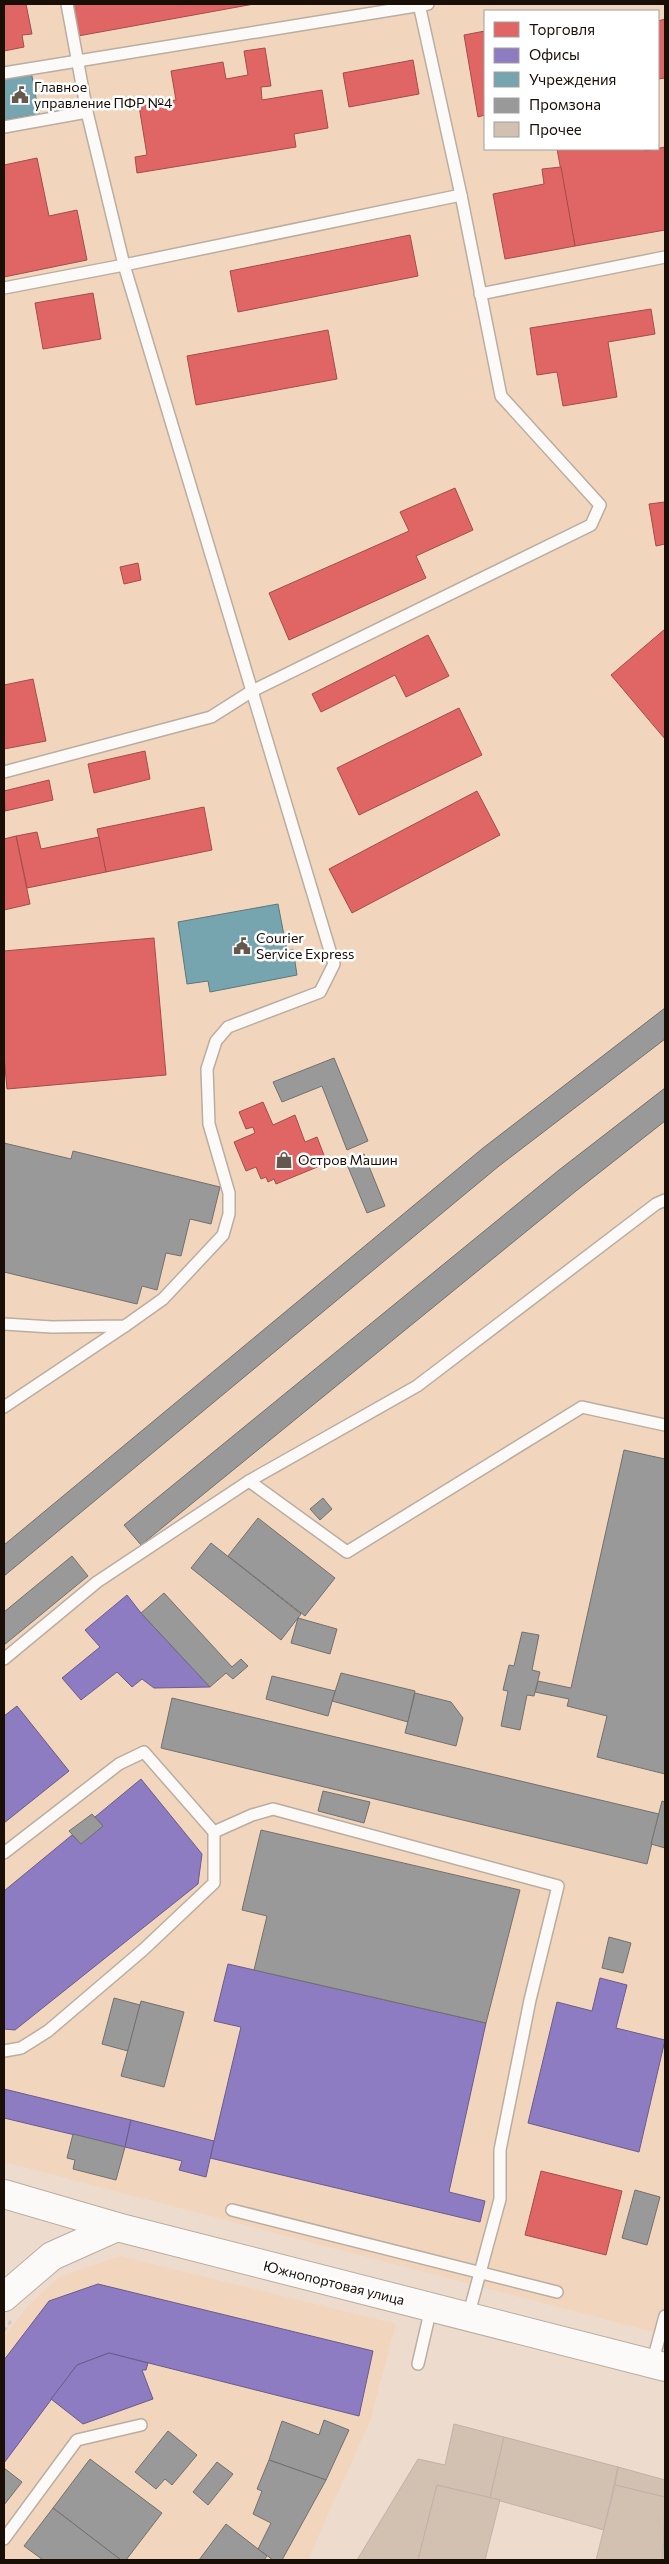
<svg xmlns="http://www.w3.org/2000/svg" width="669" height="2564" font-family="Commissioner,sans-serif">
  <style>
    .built { fill: #f1d5bd; fill-rule: evenodd }
    .shops { fill: #e06666; stroke: #a54c49 }
    .offices { fill: #8e7cc3; stroke: #6b5b8a }
    .public { fill: #76a5af; stroke: #5a787c }
    .industry { fill: #999; stroke: #73706d }
    .building { fill: #d2c0b0; stroke: #bfb2a8 }
    .lines { fill: none; stroke-linecap: round; stroke-linejoin: round }
    .lane-casing { stroke: #baada1; stroke-width: 14 }
    .secondary-casing { stroke: #baada1; stroke-width: 30 }
    .path { stroke: #cfcac6; stroke-width: 3; stroke-dasharray: 4 4; stroke-linecap: butt }
    .lane { stroke: #fcfaf8; stroke-width: 11 }
    .secondary { stroke: #fcfaf8; stroke-width: 28 }
    .labels { text-anchor: middle; stroke-width: 5; stroke-linejoin: round; paint-order: stroke }
    .poi-label { font-size: 14px; fill: #1a0f06; stroke: #fff; text-anchor: start }
    .street-label { font-size: 14px; fill: #1a0f06; stroke: #fff }
  </style>
  <rect width="100%" height="100%" fill="#eddcce"/>
  <g class="built">
    <path d="M4,4h661v2331l-661,-173zM485,11h173v138h-173z"/>
    <polygon points="120,2256 396,2324 370,2421 308,2560 4,2560 4,2337 27,2307 59,2277"/>
  </g>
  <g class="shops">
    <polygon points="4,4 26,4 32,34 22,35 24,47 4,51"/>
    <polygon points="72,4 254,4 78,36"/>
    <polygon points="665,19 665,78 658,79 658,21"/>
    <polygon points="485,31 485,115 478,117 464,35"/>
    <polygon points="265,48 271,86 261,87 262,100 322,90 328,128 294,134 296,147 137,173 135,157 147,155 139,106 176,100 171,71 223,62 226,79 248,75 244,51"/>
    <polygon points="413,60 419,94 349,107 343,73"/>
    <polygon points="665,147 665,230 575,246 557,149 644,149 645,151"/>
    <polygon points="37,158 49,216 77,210 87,260 4,277 4,165"/>
    <polygon points="561,167 575,246 505,259 493,194 544,184 542,169"/>
    <polygon points="410,235 418,276 238,312 230,271"/>
    <polygon points="93,293 101,339 43,349 35,303"/>
    <polygon points="651,309 655,334 608,342 617,397 563,406 557,372 537,375 530,328"/>
    <polygon points="328,330 337,379 196,405 187,356"/>
    <polygon points="455,488 473,530 416,556 426,578 289,640 269,593 409,531 400,512"/>
    <polygon points="665,502 665,544 656,546 649,504"/>
    <polygon points="138,563 141,580 124,584 120,567"/>
    <polygon points="665,629 665,739 611,675"/>
    <polygon points="428,635 449,676 406,697 395,675 321,712 312,694"/>
    <polygon points="33,679 46,741 4,749 4,685"/>
    <polygon points="459,708 482,755 359,815 337,768"/>
    <polygon points="145,751 150,779 94,793 88,764"/>
    <polygon points="49,780 53,800 5,811 4,791"/>
    <polygon points="477,791 500,835 352,913 329,869"/>
    <polygon points="204,807 212,850 106,872 97,829"/>
    <polygon points="37,832 41,849 99,837 106,872 27,888 16,836"/>
    <polygon points="16,836 30,904 4,910 4,839"/>
    <polygon points="154,938 166,1075 7,1089 4,1056 4,951"/>
    <polygon points="263,1102 273,1125 295,1115 305,1142 317,1137 327,1163 276,1184 274,1179 268,1182 266,1177 261,1179 256,1167 246,1171 234,1142 255,1133 253,1127 246,1129 239,1112"/>
    <polygon points="541,2171 622,2191 606,2255 525,2235"/>
  </g>
  <g class="offices">
    <polygon points="127,1595 141,1613 210,1687 154,1688 142,1679 132,1687 117,1672 81,1700 62,1678 100,1647 85,1630"/>
    <polygon points="17,1706 69,1771 4,1823 4,1716"/>
    <polygon points="141,1779 202,1854 198,1884 15,2030 4,2029 4,1891 72,1835 81,1844 103,1826 95,1817"/>
    <polygon points="228,1964 486,2023 449,2192 485,2201 480,2222 210,2158 241,2027 214,2021"/>
    <polygon points="600,1978 627,1985 616,2028 665,2040 639,2152 528,2123 557,2002 592,2011"/>
    <polygon points="4,2089 131,2120 125,2147 4,2118"/>
    <polygon points="131,2120 214,2141 206,2177 179,2170 182,2161 125,2147"/>
    <polygon points="98,2284 373,2351 359,2416 109,2353 77,2365 4,2463 4,2360 49,2301"/>
    <polygon points="109,2353 148,2363 146,2370 142,2370 153,2399 83,2424 51,2399 77,2365"/>
  </g>
  <g class="public">
    <polygon points="31,71 39,114 4,120 4,76"/>
    <polygon points="278,904 287,951 293,949 297,975 210,992 208,981 187,984 178,922"/>
  </g>
  <g class="industry">
    <polygon points="665,1008 665,1039 499,1166 4,1576 4,1545 483,1148"/>
    <polygon points="334,1058 368,1141 347,1150 322,1086 282,1102 273,1082"/>
    <polygon points="665,1088 665,1121 576,1191 141,1545 124,1525 559,1170"/>
    <polygon points="4,1143 71,1159 73,1151 220,1187 211,1224 190,1219 181,1256 166,1253 157,1290 142,1286 137,1304 4,1272"/>
    <polygon points="364,1154 385,1206 367,1213 346,1162"/>
    <polygon points="624,1450 665,1459 665,1774 597,1757 607,1716 567,1706 569,1699 535,1692 538,1681 571,1688"/>
    <polygon points="323,1498 332,1509 320,1520 310,1509"/>
    <polygon points="258,1518 335,1578 305,1616 228,1556"/>
    <polygon points="211,1543 301,1614 281,1640 191,1568"/>
    <polygon points="72,1556 88,1576 4,1645 4,1612"/>
    <polygon points="164,1593 232,1667 241,1659 248,1666 233,1679 226,1673 210,1687 141,1613"/>
    <polygon points="298,1618 337,1629 330,1654 291,1643"/>
    <polygon points="522,1632 539,1635 532,1670 540,1672 534,1696 527,1695 520,1730 501,1726 508,1691 503,1690 509,1665 514,1666"/>
    <polygon points="341,1673 415,1691 408,1722 332,1701"/>
    <polygon points="272,1676 335,1691 328,1716 266,1699"/>
    <polygon points="415,1693 451,1702 463,1718 456,1746 405,1733"/>
    <polygon points="172,1698 659,1814 647,1864 161,1748"/>
    <polygon points="323,1791 370,1802 364,1823 318,1811"/>
    <polygon points="662,1801 665,1802 665,1848 651,1844"/>
    <polygon points="92,1814 103,1826 81,1844 69,1831"/>
    <polygon points="261,1830 520,1890 486,2023 254,1970 267,1916 242,1910"/>
    <polygon points="609,1937 631,1943 623,1973 602,1968"/>
    <polygon points="114,1998 140,2005 128,2051 102,2044"/>
    <polygon points="141,2001 184,2012 164,2087 121,2076"/>
    <polygon points="73,2134 125,2147 116,2180 73,2169 75,2160 67,2158"/>
    <polygon points="635,2190 660,2197 647,2245 622,2238"/>
    <polygon points="324,2420 349,2430 326,2480 269,2460 282,2421 319,2435"/>
    <polygon points="168,2431 197,2455 172,2485 165,2479 156,2489 135,2472"/>
    <polygon points="90,2459 162,2513 126,2560 121,2560 53,2508"/>
    <polygon points="269,2460 326,2480 282,2560 273,2560 258,2549 271,2523 253,2514 262,2491 257,2489"/>
    <polygon points="217,2462 233,2474 208,2505 193,2492"/>
    <polygon points="4,2468 22,2482 4,2505"/>
    <polygon points="53,2508 121,2560 43,2560 24,2546"/>
    <polygon points="226,2524 267,2556 264,2560 199,2560"/>
  </g>
  <g class="building">
    <polygon points="454,2424 504,2437 490,2498 437,2485 418,2560 357,2560 418,2459 445,2465"/>
    <polygon points="504,2437 618,2467 604,2530 490,2498"/>
    <polygon points="618,2467 665,2480 665,2497 615,2485"/>
    <polygon points="437,2485 500,2500 485,2560 418,2560"/>
    <polygon points="615,2485 665,2497 663,2560 596,2560"/>
  </g>
  <g class="lines">
    <g class="lane-casing">
      <g id="lane">
        <polyline points="67,4 87,112 124,265 461,195"/>
        <polyline points="4,73 428,4"/>
        <polyline points="4,127 87,112"/>
        <polyline points="4,288 124,265 334,964 320,992 228,1027 216,1041 207,1069 209,1124 229,1193 229,1214 223,1235 163,1299 125,1326 52,1327 4,1324"/>
        <polyline points="480,294 665,257"/>
        <polyline points="4,772 211,717 252,691 591,525 600,505 501,396 461,195 419,4"/>
        <polyline points="4,1407 125,1326"/>
        <polyline points="249,1481 347,1552 582,1407 665,1425"/>
        <polyline points="4,1659 97,1582 249,1481 417,1386 656,1204 665,1200"/>
        <polyline points="214,1832 252,1815 273,1809 558,1886 530,2000 500,2150 500,2199 468,2317"/>
        <polyline points="4,1853 119,1764 144,1752 214,1832 214,1883 143,1950 48,2031 21,2048 4,2051"/>
        <polyline points="232,2210 557,2292"/>
        <polyline points="418,2364 431,2308"/>
        <polyline points="652,2364 665,2316"/>
        <polyline points="4,2539 77,2440 141,2425"/>
      </g>
    </g>
    <g class="secondary-casing">
      <g id="secondary">
        <polyline points="4,2194 117,2227 665,2367"/>
        <polyline points="4,2297 52,2256 117,2227"/>
      </g>
    </g>
    <polyline class="path" points="4,2331 11,2321"/>
    <use href="#lane" class="lane"/>
    <use href="#secondary" class="secondary"/>
  </g>
  <defs>
    <g id="civic-bare" transform="scale(1.35)"><path d="M-.6-6.5H3V-4.5H.6V-3L4-1V1h2V6H-6V1h2V-1L-.6-3ZM-1.2 2.5V6h2.4V2.5Z" fill="#64574c" stroke="#fff" stroke-width="2.5" paint-order="stroke"/></g>
    <g id="shop-bare" transform="scale(1.35)"><path d="M-5-2.5h2.3a2.7 3.5 0 0 1 5.4 0H5L5.5 6h-11ZM-1.5-2.5h3a1.5 2.3 0 0 0-3 0Z" fill="#64574c" stroke="#fff" stroke-width="2.5" paint-order="stroke"/></g>
  </defs>
  <g fill-rule="evenodd">
    <use href="#civic-bare" x="20" y="95"/>
    <use href="#civic-bare" x="242" y="946"/>
    <use href="#shop-bare" x="284" y="1160"/>
  </g>
  <g class="labels">
    <g class="poi-label">
      <text x="34" y="92">Главное<tspan x="34" dy="16">управление ПФР №4</tspan></text>
      <text x="256" y="943">Courier<tspan x="256" dy="16">Service Express</tspan></text>
      <text x="298" y="1165">Остров Машин</text>
    </g>
    <g class="street-label">
      <text transform="translate(334 2283) rotate(14)" y="5">Южнопортовая улица</text>
    </g>
  </g>
  <rect width="669" height="2564" fill="none" stroke="#1a0f06" stroke-width="10"/>
  <rect x="484" y="10" width="175" height="140" fill="#ffffff" stroke="#a39f9b"/>
  <rect x="494" y="22" width="25" height="15" fill="#e06666" stroke="#a39f9b"/>
  <text x="529" y="35" font-size="15" fill="#1a0f06">Торговля</text>
  <rect x="494" y="48" width="25" height="15" fill="#8e7cc3" stroke="#a39f9b"/>
  <text x="529" y="60" font-size="15" fill="#1a0f06">Офисы</text>
  <rect x="494" y="72" width="25" height="15" fill="#76a5af" stroke="#a39f9b"/>
  <text x="529" y="85" font-size="15" fill="#1a0f06">Учреждения</text>
  <rect x="494" y="98" width="25" height="15" fill="#999999" stroke="#a39f9b"/>
  <text x="529" y="110" font-size="15" fill="#1a0f06">Промзона</text>
  <rect x="494" y="122" width="25" height="15" fill="#d2c0b0" stroke="#a39f9b"/>
  <text x="529" y="135" font-size="15" fill="#1a0f06">Прочее</text>
</svg>
